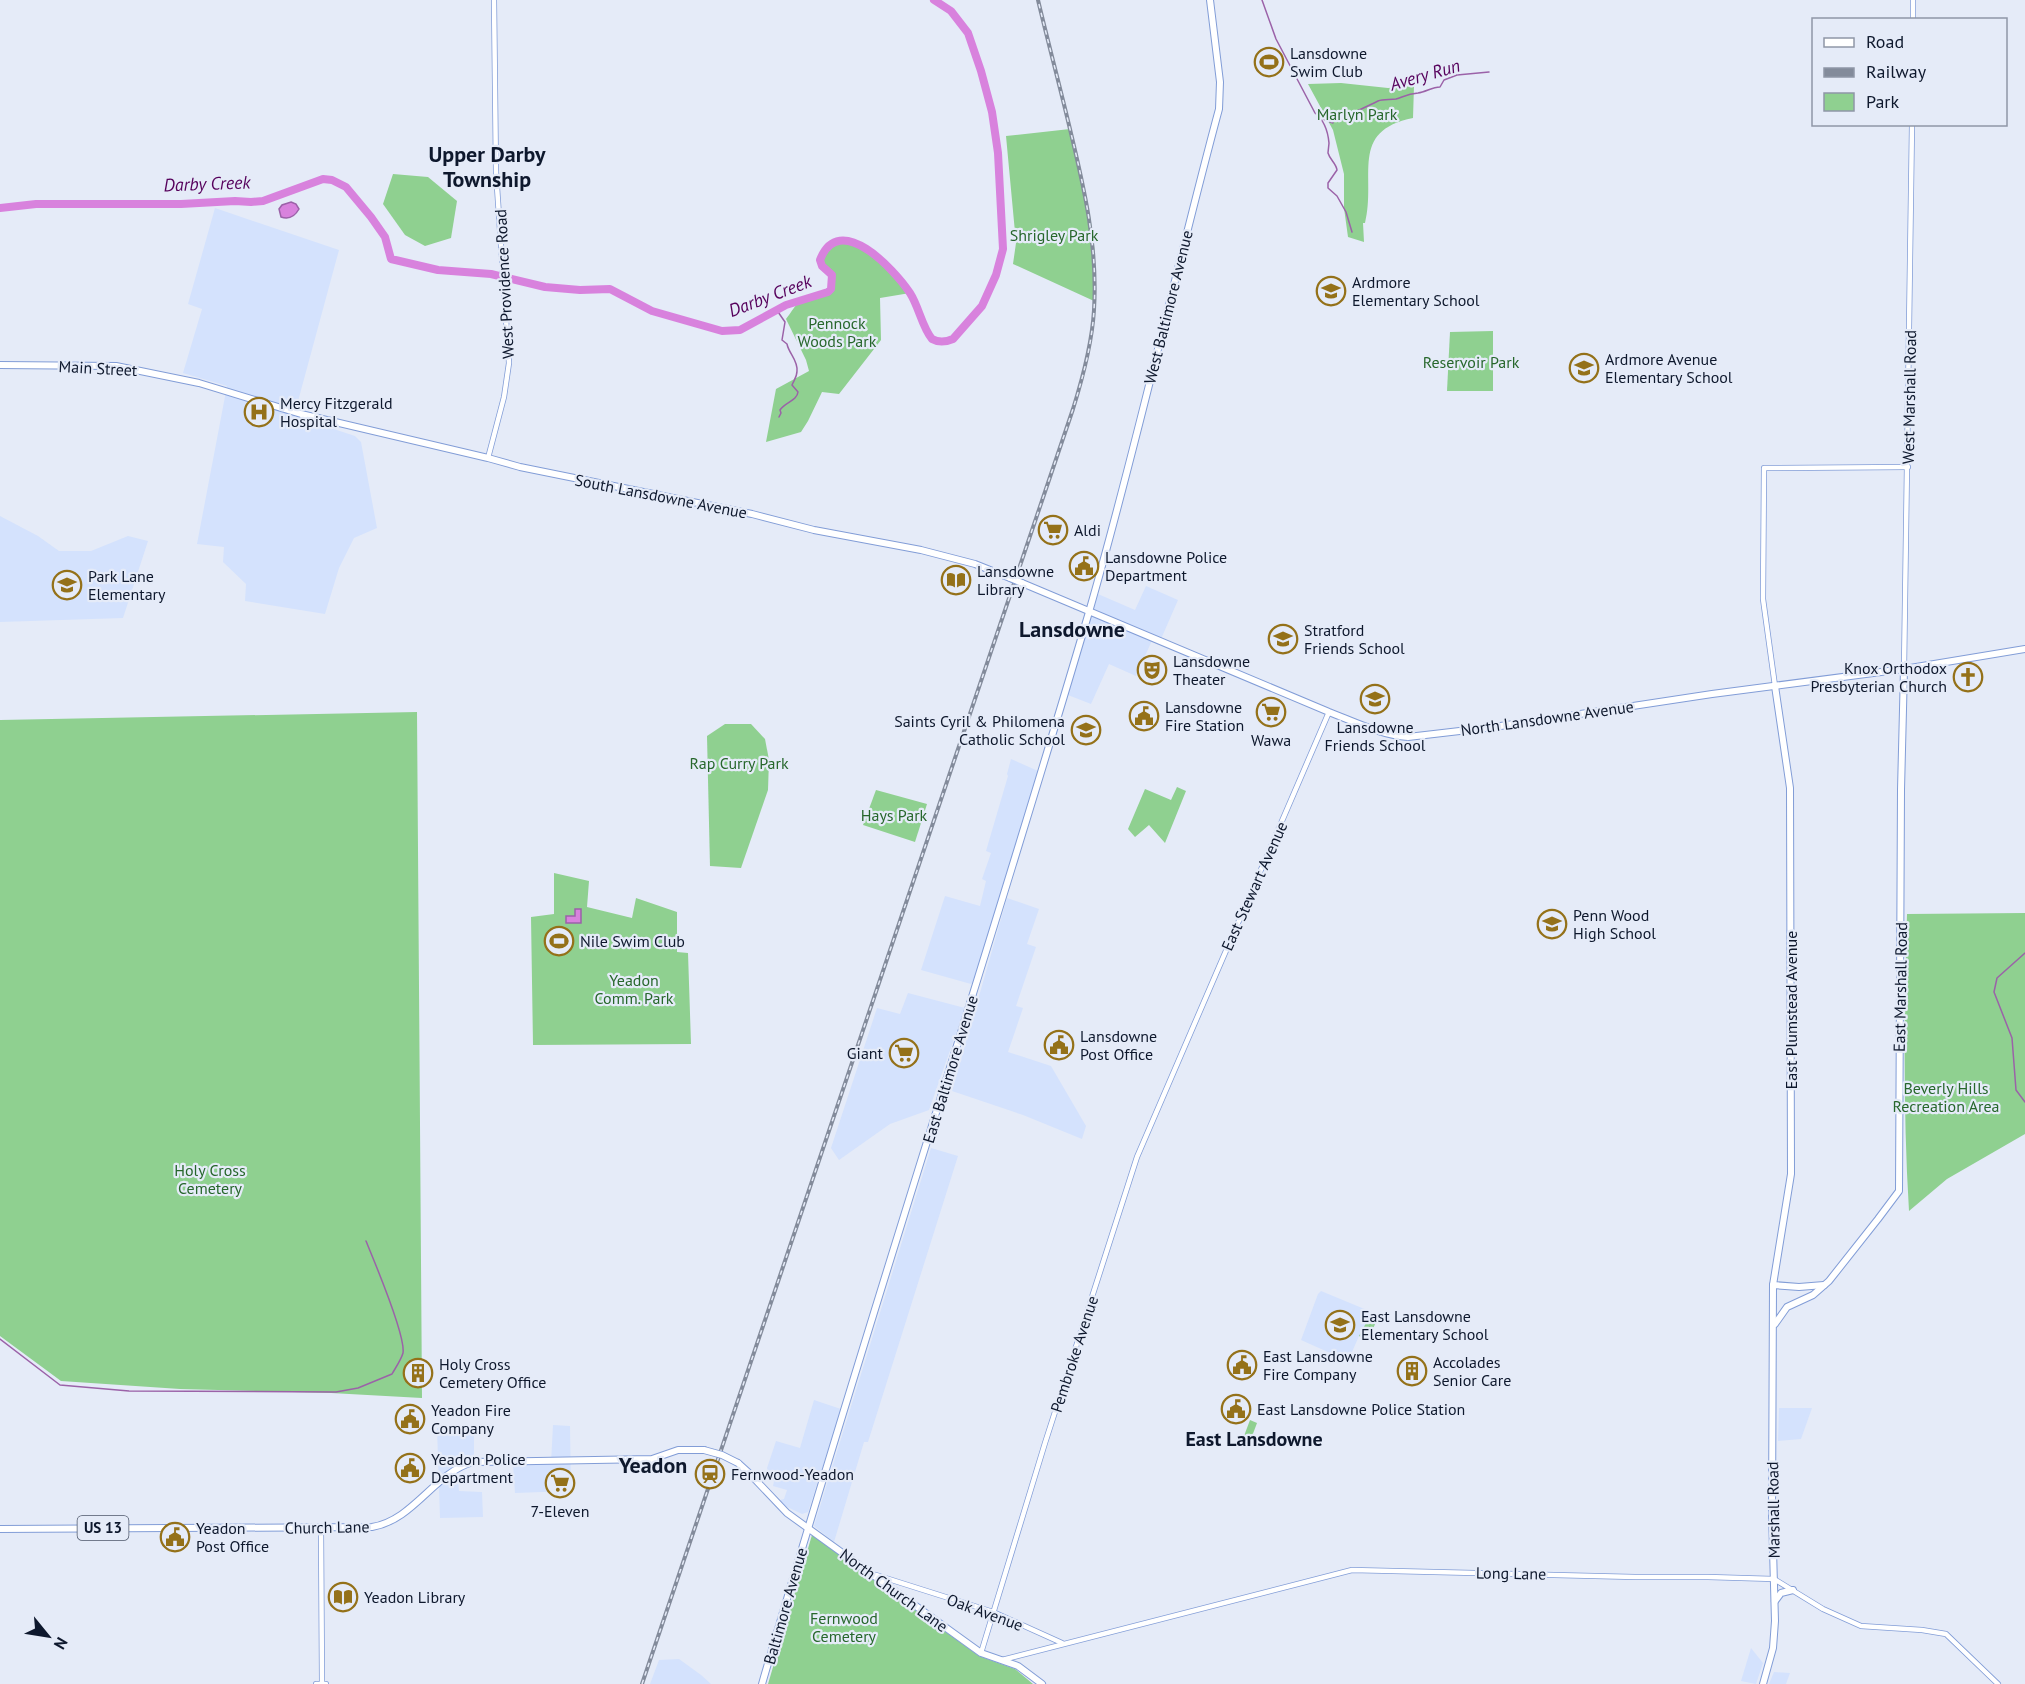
<svg xmlns="http://www.w3.org/2000/svg" width="2025" height="1684" font-family="'PT Sans',sans-serif">
  <style>
    .built { fill: #d4e2fd }
    .green { fill: #8fd090 }
    .water { fill: #d882dd; stroke: #9b62a8; stroke-width: 1.5 }
    .lines { fill: none; stroke-linecap: round; stroke-linejoin: round }
    .stream { stroke: #9b62a8; stroke-width: 1.5 }
    .river { stroke: #d882dd; stroke-width: 8 }
    .minor-casing { stroke: #829dd7; stroke-width: 6 }
    .major-casing { stroke: #829dd7; stroke-width: 8 }
    .minor { stroke: #fff; stroke-width: 4.5 }
    .major { stroke: #fff; stroke-width: 6 }
    .rail-casing { stroke: #838b9b; stroke-width: 4 }
    .rail { stroke: #e5ebf8; stroke-width: 1.5; stroke-dasharray: 4.5; stroke-linecap: butt }
    .major-bridge-casing { stroke: #829dd7; stroke-width: 8; stroke-linecap: butt }
    .major-bridge { stroke: #fff; stroke-width: 6 }
    .labels { text-anchor: middle; stroke-width: 4.5; stroke-linejoin: round; paint-order: stroke }
    .shield { fill: #e5ebf8; stroke: #4e576a; stroke-width: 1.5 }
    .shield-label { font-size: 15px; font-weight: bold; fill: #0e182d }
    .poi-label { font-size: 16px; fill: #0e182d; stroke: #e5ebf8; text-anchor: start }
    .park-label { font-size: 16px; fill: #27672c; stroke: #e5ebf8 }
    .street-label { font-size: 16px; fill: #0e182d; stroke: #e5ebf8 }
    .water-label { font-size: 18px; font-style: italic; fill: #56015c; stroke: #e5ebf8 }
    .quarter-label { font-size: 20px; font-weight: bold; fill: #0e182d; stroke: #e5ebf8 }
    .district-label { font-size: 22px; font-weight: bold; fill: #0e182d; stroke: #e5ebf8 }
  </style>
  <rect width="100%" height="100%" fill="#e5ebf8"/>
  <g class="built">
    <polygon points="215,208 339,250 294,416 355,436 361,442 377,528 354,538 339,568 325,614 245,601 246,584 223,562 224,547 197,544 227,386 183,373 202,309 188,304"/>
    <polygon points="0,516 38,536 59,551 91,551 128,536 148,541 123,618 0,622"/>
    <polygon points="1146,586 1178,600 1161,639 1154,636 1136,676 1109,664 1091,704 1068,695 1098,594 1135,610"/>
    <polygon points="1011,759 1038,771 974,982 971,984 921,970 945,896 980,906 986,881 982,879 991,853 986,851 1008,776 1007,774"/>
    <polygon points="1007,898 1039,909 1027,944 1036,947 1016,1006 1023,1008 1008,1052 1051,1066 1086,1126 1082,1139 1023,1115 952,1091"/>
    <polygon points="908,993 965,1008 929,1110 890,1124 839,1160 831,1148 877,1008 900,1014"/>
    <polygon points="931,1148 958,1156 868,1442 864,1442 834,1542 814,1526"/>
    <polygon points="1321,1291 1379,1315 1368,1340 1359,1336 1348,1361 1301,1340 1318,1294"/>
    <polygon points="814,1400 841,1409 808,1512 802,1514 783,1505 780,1500 784,1499 787,1490 773,1486 774,1481 769,1475 767,1468 776,1441 800,1448"/>
    <polygon points="1779,1408 1812,1408 1801,1439 1778,1441"/>
    <polygon points="474,1425 474,1455 453,1469 458,1477 459,1491 482,1492 483,1517 440,1518 437,1428"/>
    <polygon points="553,1425 570,1426 571,1491 515,1493 513,1464 551,1463"/>
    <polygon points="1751,1648 1763,1663 1756,1684 1741,1681"/>
    <polygon points="679,1659 701,1675 711,1684 650,1684 659,1660"/>
    <polygon points="1774,1672 1790,1673 1786,1684 1769,1684"/>
  </g>
  <g class="green">
    <path d="M1341,83l47,5 26,-2 -1,32c-65,13 -36,59 -48,105h-2l1,19 -16,-5 -4,-29v-34l-11,-44 -25,-46z"/>
    <path d="M1070,129c9,38 20,76 24,116 2,19 0,37 0,56l-81,-37 3,-21 -10,-107z"/>
    <polygon points="393,174 428,177 457,201 451,238 425,246 405,235 383,204"/>
    <path d="M840,240c31,2 53,31 70,53l-30,5 1,42 -42,54 -17,-2 -14,29 -7,11 -35,10 10,-53 33,-18 -3,-11 -20,-41c5,-6 10,-16 17,-20 9,-4 20,-4 28,-10l1,-14 -10,-9 -2,-6c4,-11 9,-18 20,-20z"/>
    <polygon points="1493,331 1493,391 1447,391 1450,332"/>
    <polygon points="417,712 422,1398 331,1393 180,1389 61,1381 0,1336 0,720"/>
    <polygon points="725,724 751,724 765,739 769,760 768,790 741,868 710,866 707,736"/>
    <polygon points="1177,787 1186,791 1165,843 1149,825 1135,837 1128,829 1145,789 1171,800"/>
    <polygon points="876,790 927,804 915,842 863,825"/>
    <polygon points="554,873 589,881 587,907 632,918 636,898 677,912 677,952 688,953 691,1044 533,1045 531,917 554,914"/>
    <path d="M2025,913v221l-78,45 -38,32c-6,-99 -5,-198 -2,-297z"/>
    <polygon points="1372,1312 1379,1315 1368,1340 1359,1336"/>
    <polygon points="1250,1420 1257,1423 1248,1447 1241,1444"/>
    <polygon points="812,1535 979,1656 1015,1669 1033,1684 768,1684"/>
  </g>
  <g class="water">
    <polygon points="1265,56 1272,58 1279,66 1276,73 1266,74 1259,71"/>
    <path d="M291,202l5,2 3,5c-4,7 -10,11 -18,8l-2,-8 3,-4z"/>
    <polygon points="575,909 581,909 581,923 566,923 566,916 575,916"/>
  </g>
  <g class="lines">
    <g class="stream">
      <path d="M1262,0l14,39 39,74c9,7 13,19 14,30 0,1 -1,9 -1,10 2,7 8,10 9,17l-9,13v5l9,8 9,16 6,20"/>
      <polyline points="1323,119 1333,123"/>
      <path d="M1336,121c14,-7 28,-13 42,-20 5,-2 12,-1 18,-2 9,-3 12,-5 22,-6 8,-1 14,-6 22,-6l4,-7 13,-5 32,-3"/>
      <path d="M776,309l9,13 -3,18 5,4c2,10 11,16 10,27 0,6 -3,9 -5,14l6,7c-1,9 -13,10 -18,18l1,3 -2,4"/>
      <polyline points="2025,953 1997,978 1994,992 2012,1038 2016,1090 2025,1102"/>
      <path d="M0,1339l60,46 69,6 207,1 22,-4 34,-14c4,-7 9,-14 11,-21 3,-18 -29,-92 -37,-112"/>
    </g>
    <path class="river" d="M0,208l36,-4h145l54,-3 16,1 12,-1 60,-22 9,1 14,7 25,30 14,20 6,22 47,11 53,4 54,13 35,3 30,-1 42,22 70,20 18,-1 46,-25 42,-13 3,-3 1,-14 -10,-9 -2,-6c19,-50 74,9 90,33 9,14 12,34 22,46 7,4 14,3 21,0l29,-33 14,-31 7,-26 -5,-96 -6,-41 -11,-41 -13,-38 -17,-22 -17,-11"/>
    <g class="minor-casing">
      <g id="minor">
        <polyline points="1913,20 1913,0"/>
        <polyline points="488,458 504,397 509,363 496,172 494,0"/>
        <polyline points="1904,669 1912,124"/>
        <polyline points="1775,686 1763,599 1764,468 1908,467"/>
        <polyline points="321,1528 322,1683"/>
        <polyline points="876,1575 993,1612 1062,1643"/>
        <polyline points="981,1653 1045,1443 1137,1157 1329,712"/>
        <polyline points="1002,1660 1352,1570 1635,1577 1708,1577 1774,1579 1823,1609 1861,1626 1922,1630 1946,1634 1998,1684"/>
        <polyline points="316,1684 326,1684"/>
      </g>
    </g>
    <g class="major-casing">
      <g id="major">
        <polyline points="0,365 116,366 199,383 301,414 488,458 520,467 752,514 814,530 921,550 975,564 1010,578"/>
        <path d="M1022,583l307,129c26,10 52,23 79,25l86,-10 218,-33 192,-25 121,-20"/>
        <polyline points="1773,1285 1799,1287 1824,1285"/>
        <polyline points="1775,1324 1787,1307 1813,1295 1829,1281 1878,1219 1899,1191 1901,790 1904,669"/>
        <polyline points="738,1463 749,1473 787,1513 981,1653 1018,1666 1042,1684"/>
        <path d="M0,1529l372,-2c42,-7 62,-54 101,-65l179,-3 26,-9h26"/>
        <polyline points="1775,1601 1781,1593 1793,1590"/>
        <path d="M762,1684c104,-359 222,-714 327,-1072 48,-166 85,-336 130,-503l1,-27 -10,-82"/>
        <polyline points="1763,1684 1773,1648 1775,1621 1772,1513 1773,1285 1791,1174 1790,788 1775,686"/>
      </g>
    </g>
    <use href="#minor" class="minor"/>
    <use href="#major" class="major"/>
    <g class="rail-casing">
      <path id="rail" d="M642,1684l431,-1275c10,-32 19,-65 21,-99 4,-64 -10,-123 -25,-185 -10,-42 -21,-83 -31,-125"/>
    </g>
    <use href="#rail" class="rail"/>
    <g class="major-bridge-casing">
      <g id="major-bridge">
        <polyline points="1010,578 1022,583"/>
        <polyline points="704,1450 722,1455 738,1463"/>
      </g>
    </g>
    <use href="#major-bridge" class="major-bridge"/>
  </g>
  <defs>
    <g id="stadium-ring" transform="scale(1.5)"><circle r="9.5" fill="#e5ebf8" stroke="#947119" stroke-width="1.5"/><path d="M0-5a6.5 5 0 1 0 0 10a6.5 5 0 1 0 0-10ZM-3.5-1.8h7v3.6h-7Z" fill="#947119"/></g>
    <g id="school-ring" transform="scale(1.5)"><circle r="9.5" fill="#e5ebf8" stroke="#947119" stroke-width="1.5"/><path d="M0-5L7-2L0 1L-7-2ZM-4 1L0 2.5L4 1V4Q0 6-4 4Z" fill="#947119"/></g>
    <g id="hospital-ring" transform="scale(1.5)"><circle r="9.5" fill="#e5ebf8" stroke="#947119" stroke-width="1.5"/><path d="M-5-5h3v3.5h4V-5h3V5h-3V1.5h-4V5h-3Z" fill="#947119"/></g>
    <g id="supermarket-ring" transform="scale(1.5)"><circle r="9.5" fill="#e5ebf8" stroke="#947119" stroke-width="1.5"/><path d="M-6-5.5h2.5l.6 2H6L4.5 2H-2.5L-4.4-4H-6ZM-1.5 3.2a1.3 1.3 0 1 0 .1 0ZM3 3.2a1.3 1.3 0 1 0 .1 0Z" fill="#947119"/></g>
    <g id="civic-ring" transform="scale(1.5)"><circle r="9.5" fill="#e5ebf8" stroke="#947119" stroke-width="1.5"/><path d="M-.6-6.5H3V-4.5H.6V-3L4-1V1h2V6H-6V1h2V-1L-.6-3ZM-1.2 2.5V6h2.4V2.5Z" fill="#947119"/></g>
    <g id="library-ring" transform="scale(1.5)"><circle r="9.5" fill="#e5ebf8" stroke="#947119" stroke-width="1.5"/><path d="M-6-4Q-3-5.5-.7-3.5V5Q-3 3-6 4ZM6-4Q3-5.5 .7-3.5V5Q3 3 6 4Z" fill="#947119"/></g>
    <g id="theatre-ring" transform="scale(1.5)"><circle r="9.5" fill="#e5ebf8" stroke="#947119" stroke-width="1.5"/><path d="M-5-5.5Q0-4 5-5.5V0Q5 5 0 6Q-5 5-5 0ZM-3.3-2.5H-1v1.5H-3.3ZM1-2.5H3.3v1.5H1ZM-2.8 1Q0 5.5 2.8 1Z" fill="#947119"/></g>
    <g id="church-ring" transform="scale(1.5)"><circle r="9.5" fill="#e5ebf8" stroke="#947119" stroke-width="1.5"/><path d="M-1.2-6h2.4v3.5h3.3v2.4h-3.3V6h-2.4V-.1h-3.3v-2.4h3.3Z" fill="#947119"/></g>
    <g id="building-ring" transform="scale(1.5)"><circle r="9.5" fill="#e5ebf8" stroke="#947119" stroke-width="1.5"/><path d="M-4-6H4V6H1V3H-1V6H-4ZM-2.5-4.3h1.7v1.8h-1.7ZM.8-4.3h1.7v1.8H.8ZM-2.5-1h1.7V.8h-1.7ZM.8-1h1.7V.8H.8Z" fill="#947119"/></g>
    <g id="station-ring" transform="scale(1.5)"><circle r="9.5" fill="#e5ebf8" stroke="#947119" stroke-width="1.5"/><path d="M-3-6H3Q5-6 5-4V2Q5 4 3 4L4.5 6H3L1.5 4h-3L-3 6H-4.5L-3 4Q-5 4-5 2V-4Q-5-6-3-6ZM-3.5-4v3h7v-3ZM-3.5 1v1.5H-2V1ZM2 1v1.5H3.5V1Z" fill="#947119"/></g>
  </defs>
  <g fill-rule="evenodd">
    <use href="#stadium-ring" x="1269" y="62"/>
    <use href="#school-ring" x="1331" y="291"/>
    <use href="#school-ring" x="1584" y="368"/>
    <use href="#hospital-ring" x="259" y="412"/>
    <use href="#supermarket-ring" x="1053" y="530"/>
    <use href="#civic-ring" x="1084" y="566"/>
    <use href="#library-ring" x="956" y="580"/>
    <use href="#school-ring" x="67" y="585"/>
    <use href="#school-ring" x="1283" y="639"/>
    <use href="#theatre-ring" x="1152" y="670"/>
    <use href="#church-ring" x="1968" y="677"/>
    <use href="#school-ring" x="1375" y="699"/>
    <use href="#supermarket-ring" x="1271" y="712"/>
    <use href="#civic-ring" x="1144" y="716"/>
    <use href="#school-ring" x="1086" y="730"/>
    <use href="#school-ring" x="1552" y="924"/>
    <use href="#stadium-ring" x="559" y="941"/>
    <use href="#civic-ring" x="1059" y="1045"/>
    <use href="#supermarket-ring" x="904" y="1053"/>
    <use href="#school-ring" x="1340" y="1325"/>
    <use href="#civic-ring" x="1242" y="1365"/>
    <use href="#building-ring" x="1412" y="1371"/>
    <use href="#building-ring" x="418" y="1373"/>
    <use href="#civic-ring" x="1236" y="1409"/>
    <use href="#civic-ring" x="410" y="1419"/>
    <use href="#civic-ring" x="410" y="1468"/>
    <use href="#station-ring" x="710" y="1474"/>
    <use href="#supermarket-ring" x="560" y="1483"/>
    <use href="#civic-ring" x="175" y="1537"/>
    <use href="#library-ring" x="343" y="1597"/>
  </g>
  <g class="labels">
    <rect class="shield" x="77.5" y="1516" width="51" height="24" rx="4.5"/>
    <g class="shield-label">
      <text x="103" y="1533">US 13</text>
    </g>
    <g class="poi-label">
      <text x="1290" y="59">Lansdowne<tspan x="1290" dy="18">Swim Club</tspan></text>
      <text x="1352" y="288">Ardmore<tspan x="1352" dy="18">Elementary School</tspan></text>
      <text x="1605" y="365">Ardmore Avenue<tspan x="1605" dy="18">Elementary School</tspan></text>
      <text x="280" y="409">Mercy Fitzgerald<tspan x="280" dy="18">Hospital</tspan></text>
      <text x="1074" y="536">Aldi</text>
      <text x="1105" y="563">Lansdowne Police<tspan x="1105" dy="18">Department</tspan></text>
      <text x="977" y="577">Lansdowne<tspan x="977" dy="18">Library</tspan></text>
      <text x="88" y="582">Park Lane<tspan x="88" dy="18">Elementary</tspan></text>
      <text x="1304" y="636">Stratford<tspan x="1304" dy="18">Friends School</tspan></text>
      <text x="1173" y="667">Lansdowne<tspan x="1173" dy="18">Theater</tspan></text>
      <text x="1947" y="674" text-anchor="end">Knox Orthodox<tspan x="1947" dy="18">Presbyterian Church</tspan></text>
      <text x="1165" y="713">Lansdowne<tspan x="1165" dy="18">Fire Station</tspan></text>
      <text x="1065" y="727" text-anchor="end">Saints Cyril &amp; Philomena<tspan x="1065" dy="18">Catholic School</tspan></text>
      <text x="1375" y="733" text-anchor="middle">Lansdowne<tspan x="1375" dy="18">Friends School</tspan></text>
      <text x="1271" y="746" text-anchor="middle">Wawa</text>
      <text x="1573" y="921">Penn Wood<tspan x="1573" dy="18">High School</tspan></text>
      <text x="580" y="947">Nile Swim Club</text>
      <text x="1080" y="1042">Lansdowne<tspan x="1080" dy="18">Post Office</tspan></text>
      <text x="883" y="1059" text-anchor="end">Giant</text>
      <text x="1361" y="1322">East Lansdowne<tspan x="1361" dy="18">Elementary School</tspan></text>
      <text x="1263" y="1362">East Lansdowne<tspan x="1263" dy="18">Fire Company</tspan></text>
      <text x="1433" y="1368">Accolades<tspan x="1433" dy="18">Senior Care</tspan></text>
      <text x="439" y="1370">Holy Cross<tspan x="439" dy="18">Cemetery Office</tspan></text>
      <text x="1257" y="1415">East Lansdowne Police Station</text>
      <text x="431" y="1416">Yeadon Fire<tspan x="431" dy="18">Company</tspan></text>
      <text x="431" y="1465">Yeadon Police<tspan x="431" dy="18">Department</tspan></text>
      <text x="731" y="1480">Fernwood-Yeadon</text>
      <text x="560" y="1517" text-anchor="middle">7-Eleven</text>
      <text x="196" y="1534">Yeadon<tspan x="196" dy="18">Post Office</tspan></text>
      <text x="364" y="1603">Yeadon Library</text>
    </g>
    <g class="park-label">
      <text x="1357" y="120">Marlyn Park</text>
      <text x="1054" y="241">Shrigley Park</text>
      <text x="837" y="329">Pennock<tspan x="837" dy="18">Woods Park</tspan></text>
      <text x="1471" y="368">Reservoir Park</text>
      <text x="739" y="769">Rap Curry Park</text>
      <text x="894" y="821">Hays Park</text>
      <text x="634" y="986">Yeadon<tspan x="634" dy="18">Comm. Park</tspan></text>
      <text x="1946" y="1094">Beverly Hills<tspan x="1946" dy="18">Recreation Area</tspan></text>
      <text x="210" y="1176">Holy Cross<tspan x="210" dy="18">Cemetery</tspan></text>
      <text x="844" y="1624">Fernwood<tspan x="844" dy="18">Cemetery</tspan></text>
    </g>
    <g class="street-label">
      <text transform="translate(504 284) rotate(-93)" y="6">West Providence Road</text>
      <text transform="translate(1168 307) rotate(-76)" y="6">West Baltimore Avenue</text>
      <text transform="translate(98 368) rotate(3)" y="6">Main Street</text>
      <text transform="translate(1909 397) rotate(-89)" y="6">West Marshall Road</text>
      <text transform="translate(661 496) rotate(11)" y="6">South Lansdowne Avenue</text>
      <text transform="translate(1547 718) rotate(-8)" y="6">North Lansdowne Avenue</text>
      <text transform="translate(1254 886) rotate(-66)" y="6">East Stewart Avenue</text>
      <text transform="translate(1900 987) rotate(-89)" y="6">East Marshall Road</text>
      <text transform="translate(1791 1010) rotate(-90)" y="6">East Plumstead Avenue</text>
      <text transform="translate(950 1069) rotate(-73)" y="6">East Baltimore Avenue</text>
      <text transform="translate(1074 1354) rotate(-72)" y="6">Pembroke Avenue</text>
      <text transform="translate(1773 1510) rotate(-91)" y="6">Marshall Road</text>
      <text transform="translate(327 1527) rotate(-1)" y="6">Church Lane</text>
      <text transform="translate(1511 1573) rotate(1)" y="6">Long Lane</text>
      <text transform="translate(894 1590) rotate(36)" y="6">North Church Lane</text>
      <text transform="translate(785 1606) rotate(-74)" y="6">Baltimore Avenue</text>
      <text transform="translate(985 1612) rotate(20)" y="6">Oak Avenue</text>
    </g>
    <g class="water-label">
      <text transform="translate(1425 75) rotate(-16)" y="6">Avery Run</text>
      <text transform="translate(207 184) rotate(-2)" y="6">Darby Creek</text>
      <text transform="translate(770 296) rotate(-21)" y="6">Darby Creek</text>
    </g>
    <g class="quarter-label">
      <text x="1254" y="1446">East Lansdowne</text>
    </g>
    <g class="district-label">
      <text x="487" y="162">Upper Darby<tspan x="487" dy="25">Township</tspan></text>
      <text x="1072" y="637">Lansdowne</text>
      <text x="653" y="1473">Yeadon</text>
    </g>
  </g>
  <rect x="1812" y="18" width="195" height="108" fill="#e5ebf8" stroke="#8f97a7" stroke-width="1.5"/>
  <rect x="1824" y="38" width="30" height="9" fill="#ffffff" stroke="#8f97a7" stroke-width="1.5"/>
  <text x="1866" y="48" font-size="18" fill="#0e182d">Road</text>
  <rect x="1824" y="68" width="30" height="9" fill="#838b9b" stroke="#8f97a7" stroke-width="1.5"/>
  <text x="1866" y="78" font-size="18" fill="#0e182d">Railway</text>
  <rect x="1824" y="93" width="30" height="18" fill="#8fd090" stroke="#8f97a7" stroke-width="1.5"/>
  <text x="1866" y="108" font-size="18" fill="#0e182d">Park</text>
  <g transform="translate(48 1636) rotate(120)" stroke="#e5ebf8" stroke-width="4.5" paint-order="stroke">
  <path d="M0-4.5L10 22L0 15L-10 22Z" fill="#0e182d"/>
  <text y="-9" font-size="16" font-weight="bold" text-anchor="middle" fill="#0e182d">N</text>
  </g>
</svg>
